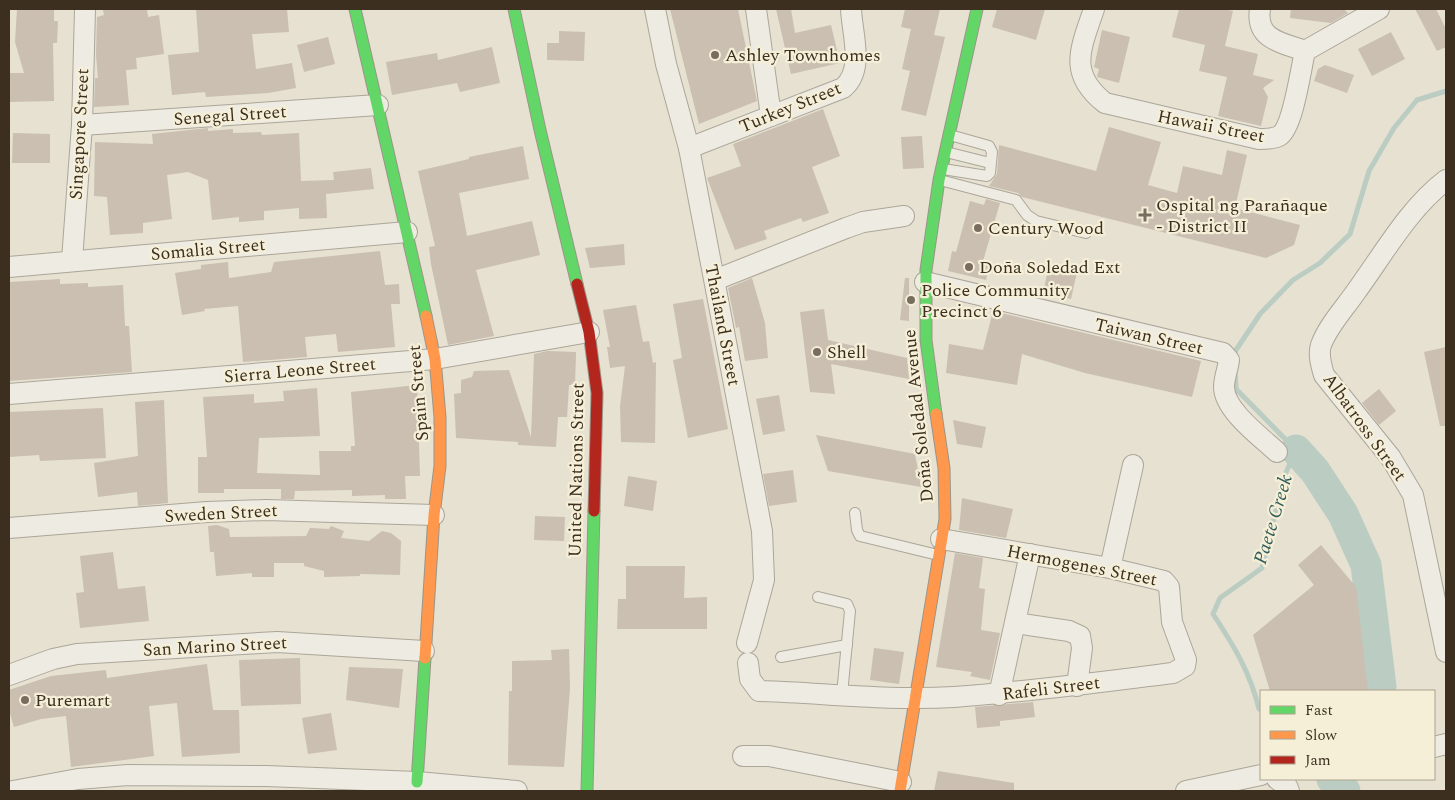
<svg xmlns="http://www.w3.org/2000/svg" width="1455" height="800" font-family="Spectral,serif">
  <style>
    .lines { fill: none; stroke-linecap: round; stroke-linejoin: round }
    .stream { stroke: #bbccc2; stroke-width: 5 }
    .river { stroke: #bbccc2; stroke-width: 31 }
    .building { fill: #cabfb1 }
    .lane-casing { stroke: #aca699; stroke-width: 12 }
    .street-casing { stroke: #aca699; stroke-width: 22 }
    .fast-casing { stroke: #9c9589; stroke-width: 13 }
    .slow-casing { stroke: #9c9589; stroke-width: 13 }
    .jam-casing { stroke: #9c9589; stroke-width: 13 }
    .lane { stroke: #eeebe2; stroke-width: 10 }
    .street { stroke: #eeebe2; stroke-width: 20 }
    .fast { stroke: #63d668; stroke-width: 11 }
    .slow { stroke: #ff974d; stroke-width: 11 }
    .jam { stroke: #b3261e; stroke-width: 11 }
    .poi-dot { fill: #786d5e; stroke: #f6efd8; stroke-width: 2 }
    .labels { text-anchor: middle; stroke-width: 4.5; stroke-linejoin: round; paint-order: stroke }
    .poi-label { font-size: 18px; fill: #3c2f20; stroke: #f6efd8; text-anchor: start }
    .street-label { font-size: 18px; fill: #3c2f20; stroke: #f6efd8 }
    .water-label { font-size: 19px; font-style: italic; fill: #2f5c5a; stroke: #f6efd8 }
  </style>
  <rect width="100%" height="100%" fill="#e6e1d1"/>
  <g class="lines">
    <g class="stream">
      <polyline points="1234,357 1234,353 1260,314 1293,280 1320,263 1350,234 1369,171 1394,128 1417,100 1446,91"/>
      <path d="M1235,370l1,19 60,61 -12,27 -22,91 -42,30 -7,16c21,32 37,58 46,95"/>
    </g>
    <g class="river">
      <polyline points="1296,450 1315,471 1343,514 1366,565 1381,687 1372,691"/>
      <polyline points="1332,779 1345,791"/>
    </g>
  </g>
  <g class="building">
    <polygon points="17,9 54,10 54,21 58,21 57,43 53,43 54,101 9,102 9,73 24,73 15,42"/>
    <polygon points="147,9 148,17 159,15 164,54 136,58 137,69 126,70 129,105 94,107 95,78 98,78 96,55 97,17 104,15 103,10"/>
    <polygon points="196,9 287,9 289,32 252,34 256,69 292,63 296,88 268,93 206,97 205,92 172,95 168,55 199,52"/>
    <polygon points="670,9 738,9 757,101 699,124"/>
    <polygon points="776,9 791,9 795,33 831,25 840,63 791,74"/>
    <polygon points="905,9 940,9 934,35 945,37 926,116 901,110 910,71 902,69 911,29 901,27"/>
    <polygon points="997,9 1045,9 1036,40 992,27"/>
    <polygon points="1179,9 1222,9 1233,11 1225,46 1258,54 1253,75 1274,80 1263,88 1268,97 1261,126 1218,116 1227,77 1199,71 1205,45 1172,37"/>
    <polygon points="1291,9 1344,9 1348,13 1331,23 1290,18"/>
    <polygon points="1415,9 1436,9 1446,29 1446,47 1437,51"/>
    <polygon points="1102,30 1130,37 1119,83 1097,77 1099,69 1094,67"/>
    <polygon points="559,31 585,32 584,61 547,60 547,43 559,43"/>
    <polygon points="1391,32 1405,59 1372,76 1358,49"/>
    <polygon points="328,37 335,64 304,72 297,45"/>
    <polygon points="492,47 500,83 460,92 457,83 392,95 386,62 437,53 438,60"/>
    <polygon points="1325,65 1354,75 1347,93 1314,81 1318,69"/>
    <polygon points="823,109 840,156 812,167 829,213 803,222 801,218 764,231 767,239 735,250 707,178 741,166 733,144"/>
    <polygon points="1109,127 1161,142 1148,185 1177,193 1183,166 1222,175 1227,150 1247,155 1235,208 1300,225 1294,245 1266,258 1022,197 1018,193 989,186 997,174 999,145 1096,171"/>
    <polygon points="208,128 208,131 233,129 233,133 261,132 262,135 299,133 301,181 334,180 333,172 371,168 374,189 326,194 327,218 299,219 299,208 264,211 264,220 239,222 239,217 212,220 208,180 188,172 167,175 172,219 143,223 143,233 110,235 107,197 94,196 95,142 153,144 152,134"/>
    <polygon points="13,133 50,134 50,163 12,163"/>
    <polygon points="922,136 924,168 903,169 901,137"/>
    <polygon points="523,146 529,179 459,193 467,236 532,221 540,255 476,270 494,336 448,345 431,264 429,247 435,246 418,171 469,159 469,157"/>
    <polygon points="986,199 1000,203 983,261 990,263 986,280 948,271 952,251 956,252 970,201 984,205"/>
    <polygon points="624,244 625,265 590,268 585,248"/>
    <polygon points="380,251 385,285 399,284 400,304 391,304 395,347 338,352 336,334 305,337 307,357 243,362 238,306 204,309 205,311 182,315 175,273 201,269 201,265 228,262 229,278 271,272 274,262"/>
    <polygon points="1049,265 1077,272 1071,299 1043,293"/>
    <polygon points="752,278 765,323 768,358 745,361 739,327 736,328 728,288"/>
    <polygon points="905,278 909,278 909,321 900,320"/>
    <polygon points="60,279 60,284 88,283 88,287 123,285 125,326 129,326 132,372 9,381 9,282"/>
    <polygon points="703,299 728,429 688,438 673,360 682,358 673,304"/>
    <polygon points="636,305 643,342 649,341 653,363 656,362 655,443 621,442 620,406 625,366 610,368 607,347 610,347 603,310"/>
    <polygon points="824,309 828,340 907,358 909,379 831,364 835,394 810,392 800,312"/>
    <polygon points="993,311 1201,361 1192,397 1085,373 1022,354 1017,385 946,373 949,344 983,350"/>
    <polygon points="1446,347 1446,426 1440,426 1424,352"/>
    <polygon points="547,351 576,352 576,354 575,385 569,385 567,417 558,417 556,447 518,445 518,442 456,438 454,394 461,393 461,380 472,377 474,371 509,370 531,437 534,354"/>
    <polygon points="417,385 420,476 405,476 406,499 385,499 385,495 352,496 352,490 295,491 294,499 281,499 281,489 224,489 224,493 198,493 198,457 207,457 203,397 254,394 254,403 284,401 283,391 317,388 320,436 259,438 257,473 320,475 319,451 351,451 351,446 355,446 351,392"/>
    <polygon points="1379,389 1396,411 1379,425 1362,403"/>
    <polygon points="779,395 785,431 763,435 756,399"/>
    <polygon points="164,400 168,503 138,506 137,492 98,497 94,463 138,456 135,402"/>
    <polygon points="103,408 106,458 40,461 39,455 9,457 9,412"/>
    <polygon points="953,420 986,427 982,448 957,444"/>
    <polygon points="816,435 915,454 921,487 828,471"/>
    <polygon points="793,470 797,502 769,506 763,474"/>
    <polygon points="628,476 657,481 653,511 624,506"/>
    <polygon points="962,498 1013,509 1006,538 959,530"/>
    <polygon points="535,516 565,517 564,541 534,540"/>
    <polygon points="217,525 229,529 230,537 306,536 310,528 329,529 331,526 344,531 341,538 369,541 382,531 391,533 401,541 400,575 360,574 360,576 324,577 324,571 304,566 304,563 274,563 274,577 252,577 252,573 216,576 214,552 210,552 208,526"/>
    <polygon points="1321,545 1356,587 1368,691 1270,691 1253,635 1314,585 1298,565"/>
    <polygon points="113,552 118,589 145,586 149,621 80,628 76,593 84,592 80,556"/>
    <polygon points="955,553 983,558 979,588 985,589 981,630 1000,633 990,680 970,676 972,672 936,667"/>
    <polygon points="626,566 685,566 684,598 707,597 707,629 617,629 618,599 626,599"/>
    <polygon points="874,648 904,652 899,684 870,680"/>
    <polygon points="569,649 570,688 564,767 508,765 509,691 512,691 512,661 552,660 551,650"/>
    <polygon points="300,658 301,704 241,706 239,660"/>
    <polygon points="207,664 213,710 239,710 240,753 182,757 177,703 149,706 154,756 71,767 66,716 41,719 14,727 9,710 9,690 51,676 106,670 107,678"/>
    <polygon points="349,667 403,669 399,708 346,700"/>
    <polygon points="1033,702 1035,717 1000,721 1000,726 977,728 975,707"/>
    <polygon points="331,713 337,750 308,754 302,718"/>
    <polygon points="938,771 1014,783 1014,791 934,791"/>
  </g>
  <g class="lines">
    <g class="lane-casing">
      <g id="lane">
        <polyline points="946,152 986,162"/>
        <polyline points="943,169 987,176 990,173 992,152 989,146 950,135"/>
        <polyline points="940,180 1016,200 1027,215 1036,221 1086,233"/>
        <polyline points="855,513 857,530 860,536 938,555"/>
        <polyline points="818,597 847,604 850,611 842,694"/>
        <polyline points="781,657 847,645"/>
      </g>
    </g>
    <g class="street-casing">
      <g id="street">
        <polyline points="655,9 666,64 689,148 762,531 764,580 747,643"/>
        <polyline points="756,9 771,116"/>
        <path d="M1094,9c-13,39 -27,64 11,94l154,36c6,0 14,0 20,-3 14,-8 22,-68 26,-85l74,-42"/>
        <path d="M1260,9c-5,31 23,34 45,42"/>
        <polyline points="82,125 378,105"/>
        <path d="M689,148l154,-60c22,-18 9,-54 8,-79"/>
        <path d="M1446,180c-38,29 -63,75 -91,113 -11,16 -27,33 -34,52 -3,9 0,20 3,30l67,83 22,37 33,157"/>
        <polyline points="72,260 82,125 85,9"/>
        <polyline points="9,267 407,232"/>
        <polyline points="715,280 846,228 863,222 904,216"/>
        <path d="M925,282l298,71 6,7c-1,9 -5,18 -5,27 0,23 37,50 53,65"/>
        <polyline points="9,394 435,359 589,332"/>
        <polyline points="9,528 207,512 266,510 434,515"/>
        <polyline points="1110,568 1133,465"/>
        <polyline points="1015,623 1069,631 1080,636 1082,648 1077,686"/>
        <path d="M748,663l2,16 9,12c64,2 131,10 195,6 73,-5 146,-15 219,-24l12,-7 1,-6 -14,-38 -3,-35 -5,-6 -54,-13 -169,-29"/>
        <polyline points="9,675 53,659 77,654 277,642 424,651"/>
        <polyline points="999,695 1030,554"/>
        <polyline points="1434,747 1446,744"/>
        <polyline points="743,756 769,756 901,782"/>
        <polyline points="1277,779 1287,786 1289,791"/>
        <polyline points="13,791 78,779 128,775 266,776 417,782 517,791"/>
        <polyline points="1186,791 1261,775"/>
      </g>
    </g>
    <g class="fast-casing">
      <g id="fast">
        <polyline points="355,9 426,316"/>
        <polyline points="514,9 540,130 577,284"/>
        <polyline points="936,414 926,340 926,270 939,180 977,9"/>
        <polyline points="417,782 425,658"/>
        <polyline points="587,791 594,511"/>
      </g>
    </g>
    <g class="slow-casing">
      <g id="slow">
        <polyline points="425,658 434,515 440,466 440,417 435,359 426,316"/>
        <polyline points="900,791 945,519 944,468 936,414"/>
      </g>
    </g>
    <g class="jam-casing">
      <polyline id="jam" points="577,284 589,332 597,393 594,511"/>
    </g>
    <use href="#lane" class="lane"/>
    <use href="#street" class="street"/>
    <use href="#fast" class="fast"/>
    <use href="#slow" class="slow"/>
    <use href="#jam" class="jam"/>
  </g>
  <g class="poi-dot">
    <circle cx="715" cy="55" r="5"/>
    <path d="M1142.5 207.5h5v5h5v5h-5v5h-5v-5h-5v-5h5z"/>
    <circle cx="978" cy="228" r="5"/>
    <circle cx="969" cy="267" r="5"/>
    <circle cx="911" cy="300" r="5"/>
    <circle cx="817" cy="352" r="5"/>
    <circle cx="25" cy="700" r="5"/>
  </g>
  <g class="labels">
    <g class="poi-label">
      <text x="725" y="61">Ashley Townhomes</text>
      <text x="1156" y="211">Ospital ng Parañaque<tspan x="1156" dy="21">- District II</tspan></text>
      <text x="988" y="234">Century Wood</text>
      <text x="979" y="273">Doña Soledad Ext</text>
      <text x="921" y="296">Police Community<tspan x="921" dy="21">Precinct 6</tspan></text>
      <text x="827" y="358">Shell</text>
      <text x="35" y="706">Puremart</text>
    </g>
    <g class="street-label">
      <text transform="translate(790 107) rotate(-22)" y="6">Turkey Street</text>
      <text transform="translate(230 115) rotate(-4)" y="6">Senegal Street</text>
      <text transform="translate(1211 126) rotate(11)" y="6">Hawaii Street</text>
      <text transform="translate(79 134) rotate(-87)" y="6">Singapore Street</text>
      <text transform="translate(208 249) rotate(-5)" y="6">Somalia Street</text>
      <text transform="translate(723 325) rotate(79)" y="6">Thailand Street</text>
      <text transform="translate(1149 336) rotate(13)" y="6">Taiwan Street</text>
      <text transform="translate(300 370) rotate(-5)" y="6">Sierra Leone Street</text>
      <text transform="translate(418 393) rotate(-95)" y="6">Spain Street</text>
      <text transform="translate(918 416) rotate(-96)" y="6">Doña Soledad Avenue</text>
      <text transform="translate(1365 427) rotate(54)" y="6">Albatross Street</text>
      <text transform="translate(576 470) rotate(-89)" y="6">United Nations Street</text>
      <text transform="translate(221 513) rotate(-3)" y="6">Sweden Street</text>
      <text transform="translate(1082 565) rotate(11)" y="6">Hermogenes Street</text>
      <text transform="translate(215 646) rotate(-3)" y="6">San Marino Street</text>
      <text transform="translate(1051 688) rotate(-7)" y="6">Rafeli Street</text>
    </g>
    <g class="water-label">
      <text transform="translate(1272 519) rotate(-73)" y="7">Paete Creek</text>
    </g>
  </g>
  <rect width="1455" height="800" fill="none" stroke="#3c2f20" stroke-width="20"/>
  <rect x="1260" y="690" width="175" height="90" fill="#f6efd8" stroke="#aca28e"/>
  <rect x="1270" y="706" width="25" height="8" fill="#63d668" stroke="#aca28e"/>
  <text x="1305" y="715" font-size="15" fill="#3c2f20">Fast</text>
  <rect x="1270" y="731" width="25" height="8" fill="#ff974d" stroke="#aca28e"/>
  <text x="1305" y="740" font-size="15" fill="#3c2f20">Slow</text>
  <rect x="1270" y="756" width="25" height="8" fill="#b3261e" stroke="#aca28e"/>
  <text x="1305" y="765" font-size="15" fill="#3c2f20">Jam</text>
</svg>
